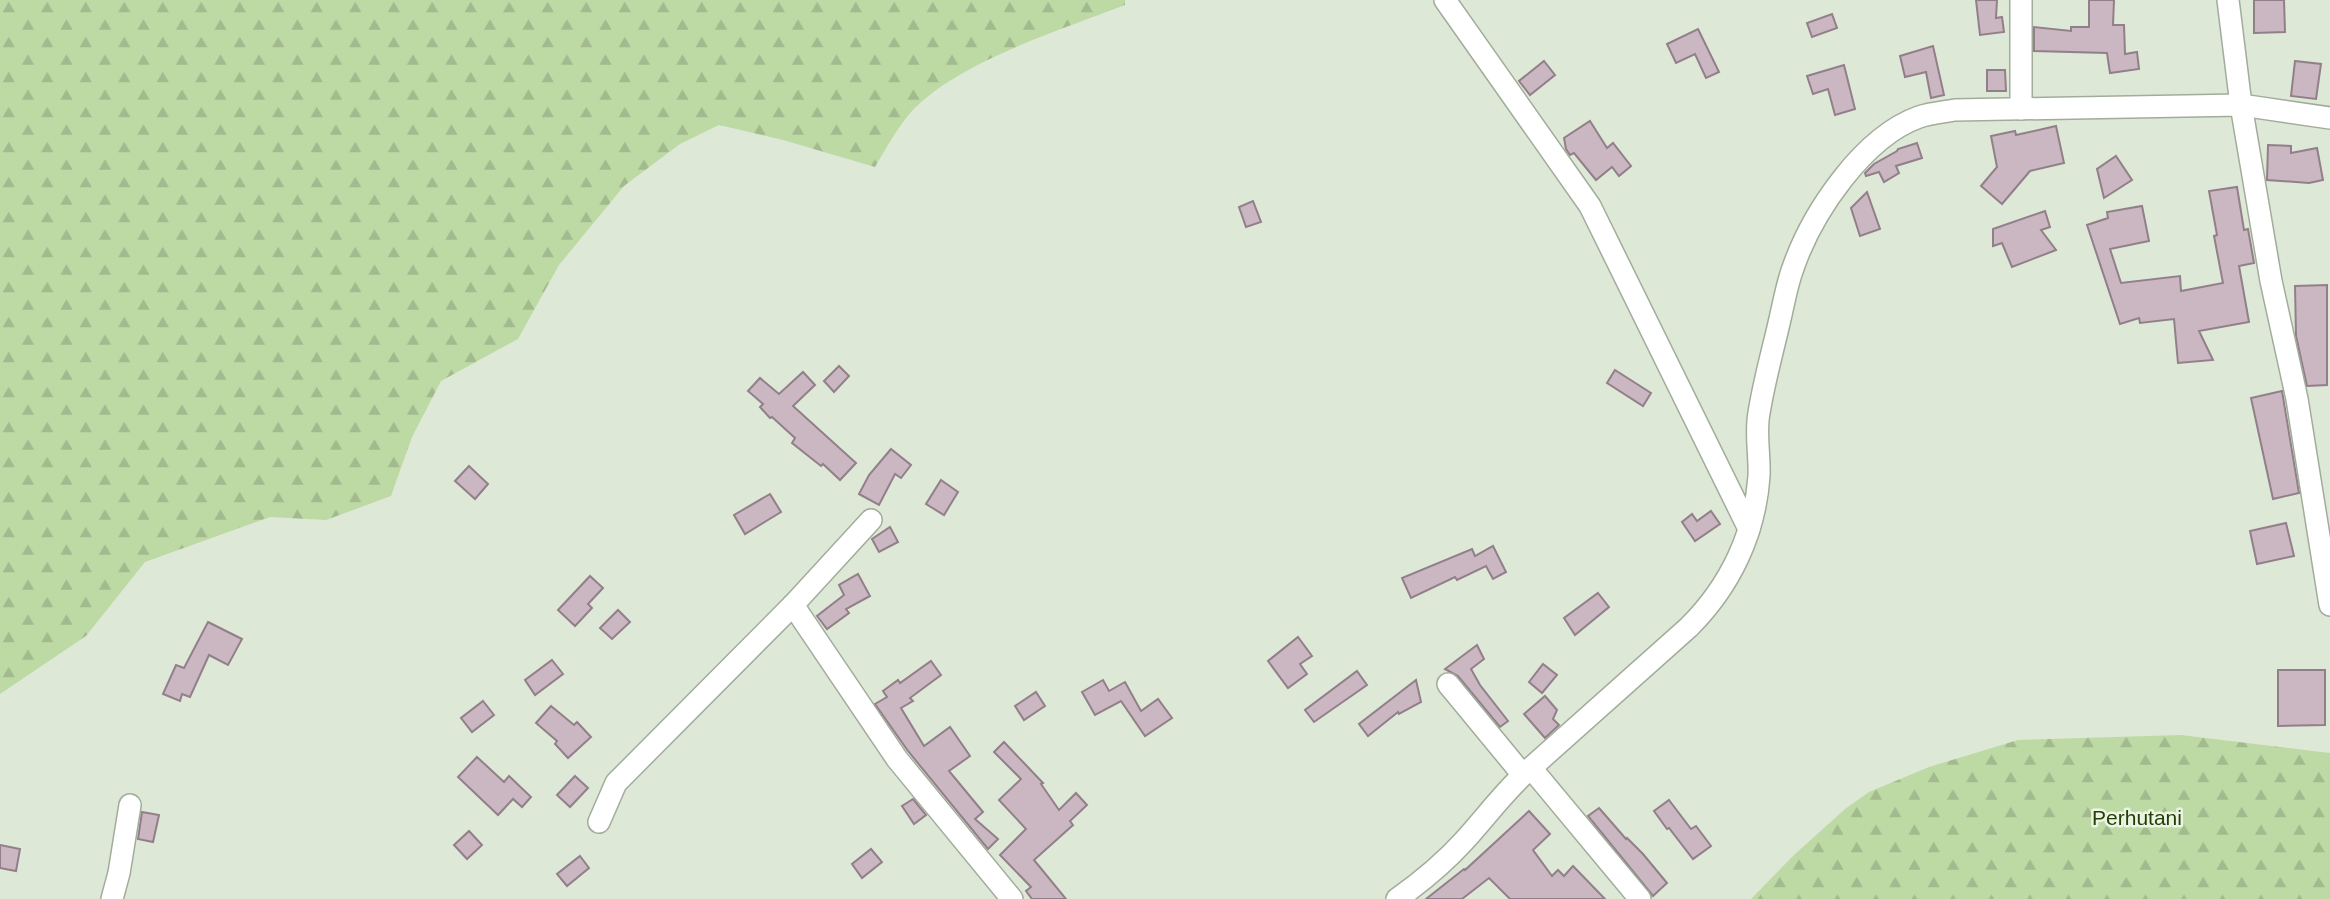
<svg xmlns="http://www.w3.org/2000/svg" width="2330" height="899" font-family="Helvetica,sans-serif">
  <style>
    .forest { fill: url(#forest-firs) }
    .building { fill: #cbb7c2; stroke: #917f89; stroke-width: 2 }
    .lines { fill: none; stroke-linecap: round; stroke-linejoin: round }
    .minor-casing { stroke: #a2ac9b; stroke-width: 24 }
    .minor { stroke: #fff; stroke-width: 21 }
    .labels { text-anchor: middle; stroke-width: 5; stroke-linejoin: round; paint-order: stroke }
    .park-label { font-size: 21px; fill: #263e05; stroke: #ebf5e3 }
  </style>
  <defs>
    <pattern id="forest-firs" width="22" height="20" patternUnits="userSpaceOnUse" patternTransform="scale(1.75)"><rect width="22" height="20" fill="#bddaa5"/><path d="M5 1l3.5 6h-7zM16 11l3.5 6h-7z" fill="#a2ba8d"/></pattern>
  </defs>
  <rect width="100%" height="100%" fill="#dee8d6"/>
  <g class="forest">
    <path d="M0,0h1125v5c-62,24 -177,60 -218,112 -12,15 -22,33 -32,50l-92,-27 -64,-15 -39,19 -56,42 -65,79 -41,74 -77,42 -29,56 -21,59 -65,24 -56,-3 -125,45 -59,74 -86,58z"/>
    <polygon points="2181,735 2330,753 2330,899 1751,899 1794,855 1845,809 1869,792 1929,767 2018,740"/>
  </g>
  <g class="building">
    <polygon points="1976,0 1997,0 1996,18 2002,17 2004,32 1980,35"/>
    <polygon points="2089,0 2114,0 2113,25 2124,25 2125,54 2137,52 2139,69 2110,73 2107,53 2034,51 2034,27 2071,31 2071,27 2089,27"/>
    <polygon points="2254,0 2284,0 2285,32 2254,33"/>
    <polygon points="1832,14 1837,28 1812,37 1807,23"/>
    <polygon points="1698,29 1719,72 1706,78 1695,54 1676,63 1667,44"/>
    <polygon points="1933,46 1944,95 1931,98 1926,72 1905,77 1900,56"/>
    <polygon points="1544,61 1555,75 1530,95 1519,81"/>
    <polygon points="2295,61 2321,64 2316,99 2291,96"/>
    <polygon points="1844,65 1855,109 1835,115 1828,89 1813,94 1807,76"/>
    <polygon points="1987,70 2005,70 2006,91 1987,91"/>
    <polygon points="1590,121 1607,148 1613,143 1631,166 1619,176 1612,167 1596,180 1574,153 1570,155 1566,149 1564,138"/>
    <polygon points="2056,126 2064,163 2030,171 2002,204 1981,186 1997,167 1991,136 2015,131 2016,135"/>
    <polygon points="1917,143 1922,158 1896,166 1899,173 1884,182 1879,172 1866,176 1865,173 1874,164 1897,151 1898,149"/>
    <polygon points="2268,145 2291,146 2291,153 2317,148 2323,180 2309,183 2267,180"/>
    <polygon points="2116,156 2132,180 2104,198 2097,169"/>
    <polygon points="2237,187 2244,230 2248,229 2254,263 2239,266 2249,322 2199,331 2213,360 2178,363 2174,319 2140,323 2139,318 2120,324 2087,225 2108,218 2107,212 2142,206 2149,241 2110,249 2121,283 2180,276 2181,291 2223,283 2214,236 2217,235 2209,191"/>
    <polygon points="1867,192 1880,229 1860,236 1851,208"/>
    <polygon points="1253,201 1261,222 1246,227 1239,207"/>
    <polygon points="2045,211 2050,227 2041,230 2056,250 2012,267 2002,243 1993,246 1993,229"/>
    <polygon points="2327,285 2327,385 2307,386 2296,336 2295,286"/>
    <polygon points="839,366 849,376 834,392 824,381"/>
    <polygon points="1615,370 1651,393 1643,406 1607,383"/>
    <polygon points="803,372 815,385 793,406 856,463 840,480 823,464 821,466 792,443 795,438 772,417 770,418 760,407 763,404 748,391 760,378 779,394"/>
    <polygon points="2282,391 2299,493 2273,499 2251,398"/>
    <polygon points="891,449 911,465 901,478 895,474 879,505 859,494 869,475"/>
    <polygon points="469,466 488,484 475,499 455,481"/>
    <polygon points="941,480 958,492 944,515 926,504"/>
    <polygon points="770,494 781,512 745,534 734,515"/>
    <polygon points="1711,511 1720,524 1695,541 1682,522 1692,514 1697,521"/>
    <polygon points="2286,523 2294,556 2257,564 2250,531"/>
    <polygon points="890,527 898,542 879,552 872,539"/>
    <polygon points="1493,546 1506,572 1493,579 1486,566 1457,580 1455,577 1411,598 1402,578 1472,549 1475,556"/>
    <polygon points="858,574 870,596 846,609 849,613 827,629 817,616 844,595 839,585"/>
    <polygon points="590,576 603,588 588,604 592,608 575,626 558,610"/>
    <polygon points="1598,593 1609,607 1575,635 1564,618"/>
    <polygon points="618,610 630,622 612,639 600,628"/>
    <polygon points="208,622 242,639 228,665 209,655 190,697 182,694 180,701 163,694 176,665 184,668"/>
    <polygon points="1298,637 1312,656 1300,664 1307,674 1288,688 1268,661"/>
    <polygon points="1477,645 1484,659 1471,669 1480,685 1508,721 1500,727 1458,676 1445,669"/>
    <polygon points="552,660 563,674 535,695 525,680"/>
    <polygon points="931,661 941,675 910,698 913,701 901,708 924,746 950,727 970,756 949,771 983,812 975,819 998,839 988,849 908,751 875,704 887,697 883,691 898,680 900,683"/>
    <polygon points="1543,664 1557,675 1542,693 1529,682"/>
    <polygon points="2278,670 2325,670 2325,725 2278,726"/>
    <polygon points="1357,671 1367,685 1314,722 1305,710"/>
    <polygon points="1103,680 1109,691 1125,682 1141,711 1158,699 1172,718 1145,736 1121,701 1095,715 1082,692"/>
    <polygon points="1416,680 1421,702 1399,714 1398,712 1368,736 1359,724"/>
    <polygon points="1036,692 1045,706 1024,720 1015,706"/>
    <polygon points="1545,696 1557,710 1553,719 1559,725 1545,738 1524,714"/>
    <polygon points="483,701 494,715 472,732 461,718"/>
    <polygon points="551,706 574,725 577,722 591,737 568,758 555,744 557,741 536,723"/>
    <polygon points="1004,742 1043,783 1041,784 1059,810 1076,793 1087,805 1070,821 1073,825 1034,860 1066,899 1032,899 1026,891 1031,887 1000,855 1026,829 999,800 1021,779 994,752"/>
    <polygon points="477,757 504,782 509,776 531,797 522,807 513,799 498,815 458,777"/>
    <polygon points="575,776 588,788 570,807 557,795"/>
    <polygon points="913,799 926,815 914,824 902,806"/>
    <polygon points="1669,800 1691,829 1696,826 1711,846 1693,859 1669,828 1667,829 1654,811"/>
    <polygon points="1599,808 1626,839 1627,838 1643,854 1667,883 1653,896 1588,816"/>
    <polygon points="1529,811 1550,834 1533,850 1552,876 1558,870 1564,876 1573,866 1605,899 1510,899 1489,878 1462,899 1426,899 1464,869 1465,870"/>
    <polygon points="142,812 159,815 153,842 138,839"/>
    <polygon points="469,831 482,845 467,859 454,845"/>
    <polygon points="0,845 20,849 16,871 0,868"/>
    <polygon points="871,849 882,862 862,878 852,864"/>
    <polygon points="580,856 589,868 567,886 557,874"/>
  </g>
  <g class="lines">
    <g class="minor-casing">
      <g id="minor">
        <polyline points="1445,0 1590,206 1749,529"/>
        <polyline points="2021,0 2021,109"/>
        <polyline points="2228,0 2241,105 2271,281 2297,399 2330,605"/>
        <polyline points="793,605 897,759 1012,899"/>
        <polyline points="1448,684 1523,775"/>
        <polyline points="1531,768 1640,899"/>
        <polyline points="599,822 616,783 793,605 871,520"/>
        <polyline points="112,899 119,873 130,805"/>
        <path d="M1397,899c24,-17 47,-36 67,-58 20,-22 37,-45 59,-66l166,-148c41,-41 66,-93 70,-151 1,-21 -4,-43 0,-63 5,-32 14,-63 21,-94 4,-17 7,-35 13,-51 19,-55 70,-131 126,-151 11,-4 25,-5 36,-7l286,-5 89,13"/>
      </g>
    </g>
    <use href="#minor" class="minor"/>
  </g>
  <g class="labels">
    <g class="park-label">
      <text x="2137" y="825">Perhutani</text>
    </g>
  </g>
</svg>
